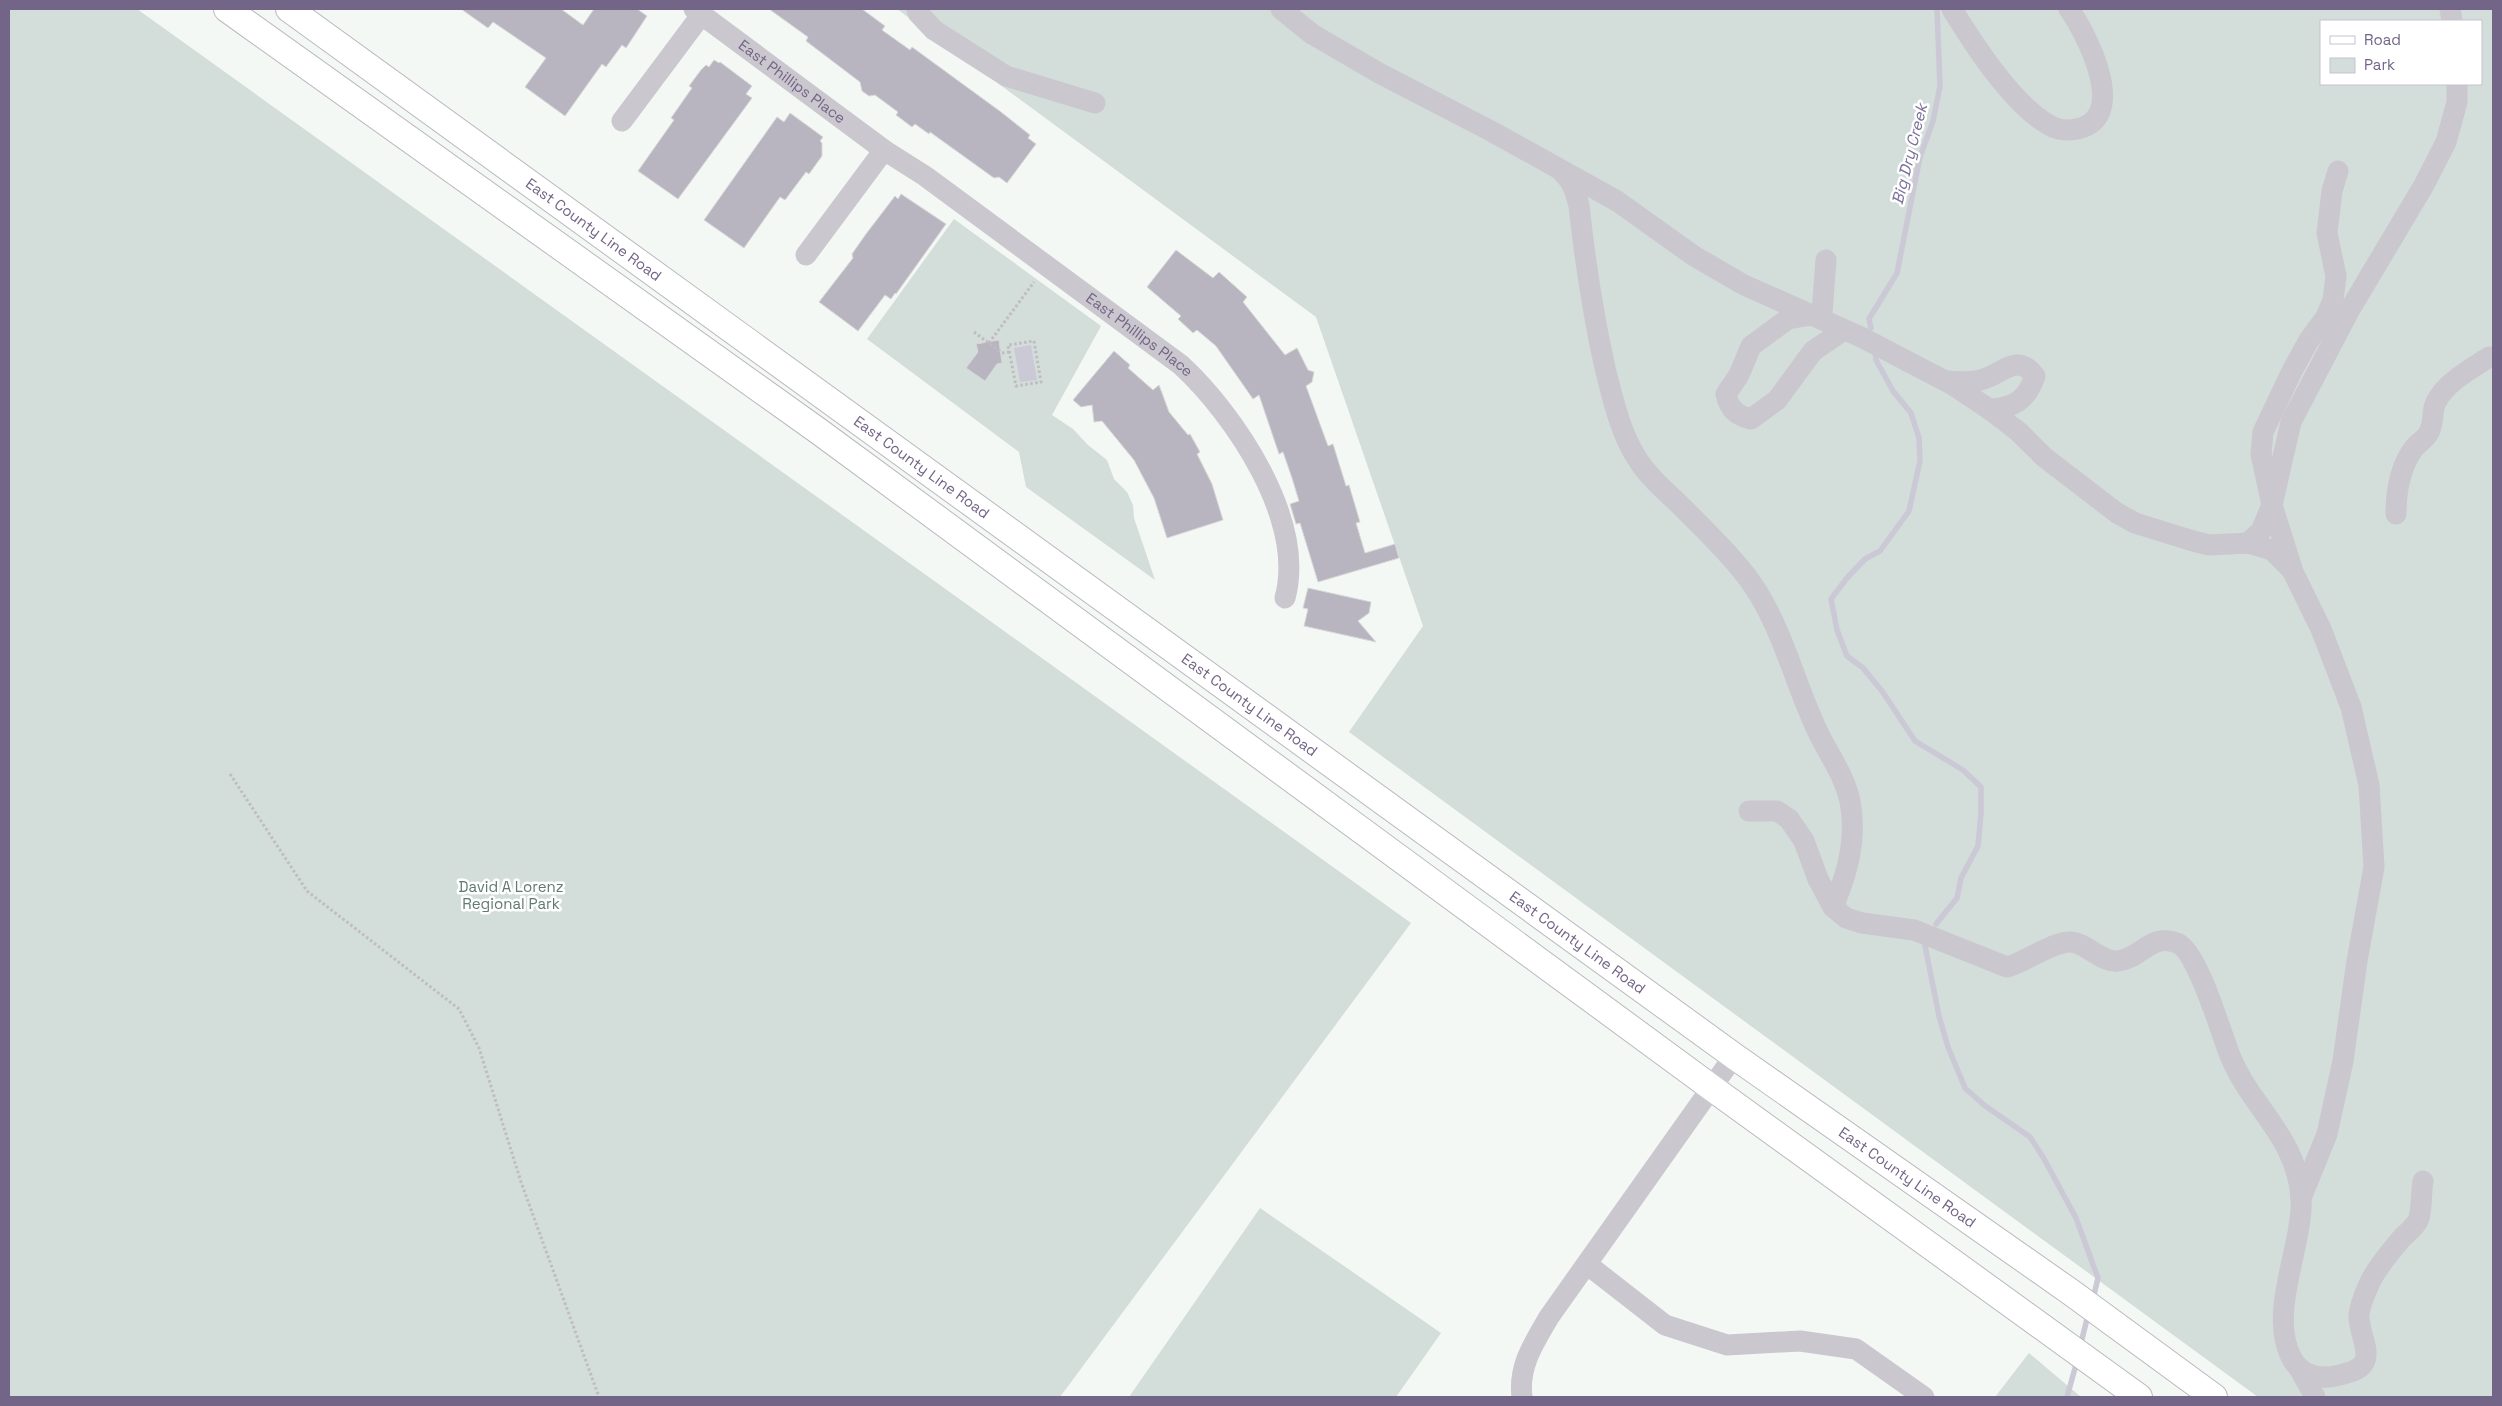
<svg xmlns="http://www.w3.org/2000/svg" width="2502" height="1406" font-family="'Space Grotesk',sans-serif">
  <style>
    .green { fill: #d3ddd9; fill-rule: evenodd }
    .water { fill: #cbc9d5 }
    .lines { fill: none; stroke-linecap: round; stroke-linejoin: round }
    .stream { stroke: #cbc9d5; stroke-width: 5.5 }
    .building { fill: #b8b4c0; stroke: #d7d9d7 }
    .major-casing { stroke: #bbb8c0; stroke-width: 28 }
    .path { stroke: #bfbcc2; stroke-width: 3; stroke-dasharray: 2.5 2.5; stroke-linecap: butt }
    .minor { stroke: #cac7ce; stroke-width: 21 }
    .major { stroke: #fff; stroke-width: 26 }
    .labels { text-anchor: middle; stroke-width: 5; stroke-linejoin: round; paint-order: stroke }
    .street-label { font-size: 15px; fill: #736587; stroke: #fff }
    .park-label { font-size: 15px; fill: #607973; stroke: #fff }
    .water-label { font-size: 16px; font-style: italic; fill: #797098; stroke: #fff }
  </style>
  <rect width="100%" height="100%" fill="#f4f8f4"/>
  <g class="green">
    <polygon points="9,9 137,9 1411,923 1060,1397 9,1397"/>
    <path d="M897,9h1596v1388h-235l-909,-665 74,-106 -107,-309zM2321,21h160v63h-160z"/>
    <polygon points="954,219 1101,326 1052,415 1073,429 1088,445 1107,460 1114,479 1127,492 1133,505 1134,518 1155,580 1026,487 1019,452 867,339"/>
    <polygon points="1260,1208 1441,1333 1396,1397 1129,1397"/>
    <polygon points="2029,1353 2081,1397 1995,1397"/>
  </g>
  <polygon class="water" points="1031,345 1037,380 1020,382 1014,348"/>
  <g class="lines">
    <g class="stream">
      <polyline points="1871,328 1869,319 1897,273 1920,157 1933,121 1940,86 1937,9"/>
      <polyline points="1875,351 1876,360 1893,391 1911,413 1919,438 1920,461 1909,511 1880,551 1865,559 1847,578 1831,599 1837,630 1847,656 1863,668 1882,691 1915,741 1963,770 1981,787 1981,813 1978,846 1961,878 1957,898 1936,924"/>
      <polyline points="1925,946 1939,1016 1948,1047 1965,1088 1984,1105 2030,1137 2043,1157 2076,1218 2098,1278 2093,1299"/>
      <polyline points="2080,1347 2088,1315"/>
      <polyline points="2067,1397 2077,1361"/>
    </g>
  </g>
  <g class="building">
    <polygon points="461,9 561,9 583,25 594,9 637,9 647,16 626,48 622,45 606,67 602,64 565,116 525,87 546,58 493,22 488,28"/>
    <polygon points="769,9 862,9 885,26 882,30 910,50 912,47 1001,112 1030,135 1028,138 1036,144 1007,183 999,177 994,178 930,132 929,134 915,124 912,127 896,115 898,112 875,95 869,96 862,91 860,82 806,41 808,37"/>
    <polygon points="714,60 719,63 720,62 752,86 746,94 752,98 678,199 638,171 674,120 671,118 692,88 689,86 701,70 706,65 709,67"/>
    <polygon points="790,113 823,137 820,141 822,143 822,156 809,174 806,172 785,200 780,197 744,248 704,220 777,117 784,122"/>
    <polygon points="901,194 946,224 896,294 895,293 891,299 885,295 858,331 819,302 853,258 852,254 866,234 895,196 898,199"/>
    <polygon points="1176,250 1213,278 1219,272 1247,297 1243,302 1285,355 1297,348 1308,370 1314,372 1312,382 1306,386 1328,446 1333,444 1346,486 1349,485 1360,522 1356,523 1365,553 1395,544 1399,558 1318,582 1300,523 1296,524 1290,504 1299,501 1292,478 1283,452 1279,454 1259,395 1253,399 1216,346 1197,330 1193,333 1178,319 1181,316 1147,287"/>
    <polygon points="999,340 1002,363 997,364 985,381 966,368 978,352 976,344"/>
    <polygon points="1114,351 1130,365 1128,368 1153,390 1159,385 1169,412 1188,435 1190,434 1200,452 1197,454 1212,484 1223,520 1167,538 1154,498 1134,460 1102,421 1094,422 1092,405 1081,407 1073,400"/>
    <polygon points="1308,588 1371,602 1369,613 1358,621 1376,642 1304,626 1308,609 1303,608"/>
  </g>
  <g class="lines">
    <g class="major-casing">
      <g id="major">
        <polyline points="227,9 817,430 1712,1088 2139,1397"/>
        <path id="s2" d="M289,9l1445,1047 338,237 142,104"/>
      </g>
    </g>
    <g class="path">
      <polyline points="974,332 1002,353 1010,352"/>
      <polygon points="1034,341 1041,382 1016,386 1008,345"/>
      <polyline points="989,343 1034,282"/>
      <polyline points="230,774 307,891 459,1009 479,1048 521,1182 599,1397"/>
    </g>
    <g class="minor">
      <path id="s1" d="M694,9l190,141 41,26 256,189c54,50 125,155 104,233"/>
      <polyline points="917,9 918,13 934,30 1006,76 1095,103"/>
      <polyline points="1281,9 1312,34 1379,73 1491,131 1617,201 1694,256 1744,285 1861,337 1953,385 1989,409 2019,432 2044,457 2117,513 2135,523 2193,541 2209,545 2248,543 2272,550 2291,569"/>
      <path d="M1952,9c22,36 60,95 97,116 10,6 21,6 32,3 47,-14 5,-95 -12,-119"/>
      <polyline points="2450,9 2452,21"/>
      <polyline points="622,121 702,14"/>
      <path d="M1563,173c10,9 13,20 16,33 6,55 14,108 26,162 8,31 15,65 33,92 10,16 26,30 40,43 21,21 43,42 62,65 40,47 51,107 77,162 11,24 27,44 33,71 7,38 -2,71 -17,106"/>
      <polyline points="806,255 884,150"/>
      <path d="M1826,260l-4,53 -34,6 -37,27 -12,29 -13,19c3,15 10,21 25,25l26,-19 36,-49 31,-21"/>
      <path d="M1945,381c12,1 23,2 35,-1 21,-4 36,-29 55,-4 -8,24 -21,32 -46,33"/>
      <path d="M2396,514c0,-23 4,-47 18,-66 4,-5 10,-8 14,-14 7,-10 3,-23 8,-32 10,-20 35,-33 53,-45h4"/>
      <polyline points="2248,543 2261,531 2272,505 2261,454 2263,432 2292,371 2309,340 2326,317 2333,300 2336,276 2327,233 2332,191 2338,171"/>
      <path d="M1749,811h28l12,8 15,22 14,38 15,28 13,11 16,5 52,7 93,37c19,-5 46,-26 64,-25 16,1 30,21 47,19 22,-2 34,-29 59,-18 21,8 44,91 54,115 21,50 66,80 70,139 3,47 -33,114 -10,160 4,9 14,17 24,19 11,3 22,0 32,-3 35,-9 11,-35 12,-58 1,-12 7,-24 12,-35 8,-15 19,-28 30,-41 6,-6 16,-14 18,-21 3,-11 2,-25 4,-37"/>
      <polyline points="2301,1198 2327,1134 2343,1061 2357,961 2374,867 2369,785 2351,707 2321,629 2293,572 2272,505 2291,422 2349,311 2424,185 2446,142 2457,102 2457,84"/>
      <polyline points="1588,1265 1665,1325 1727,1345 1800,1341 1856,1349 1924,1397"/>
      <polyline points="2299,1368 2315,1397"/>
      <path d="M1522,1397c-4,-31 12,-54 27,-80l185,-261"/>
    </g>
    <use href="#major" class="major"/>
  </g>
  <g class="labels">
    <g class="street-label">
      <text dy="5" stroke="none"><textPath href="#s1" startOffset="122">East Phillips Place</textPath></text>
      <text dy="5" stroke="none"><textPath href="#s2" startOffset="376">East County Line Road</textPath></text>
      <text dy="5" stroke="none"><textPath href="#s1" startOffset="552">East Phillips Place</textPath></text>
      <text dy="5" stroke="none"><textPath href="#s2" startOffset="781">East County Line Road</textPath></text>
      <text dy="5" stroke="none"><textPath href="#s2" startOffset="1186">East County Line Road</textPath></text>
      <text dy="5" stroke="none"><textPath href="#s2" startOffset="1591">East County Line Road</textPath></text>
      <text dy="5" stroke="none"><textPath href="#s2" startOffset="1996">East County Line Road</textPath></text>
    </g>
    <g class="park-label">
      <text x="511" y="892">David A Lorenz<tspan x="511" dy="17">Regional Park</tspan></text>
    </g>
    <g class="water-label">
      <text transform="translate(1909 154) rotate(-76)" y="6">Big Dry Creek</text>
    </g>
  </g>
  <rect width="2502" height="1406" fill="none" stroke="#736587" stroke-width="20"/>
  <rect x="2320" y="20" width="162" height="65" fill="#ffffff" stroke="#c7c1cf"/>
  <rect x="2330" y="36" width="25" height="8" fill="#ffffff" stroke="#c7c1cf"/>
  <text x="2364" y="45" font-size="15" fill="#736587">Road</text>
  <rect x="2330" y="58" width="25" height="15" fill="#d3ddd9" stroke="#c7c1cf"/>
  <text x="2364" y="70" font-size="15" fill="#736587">Park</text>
</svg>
